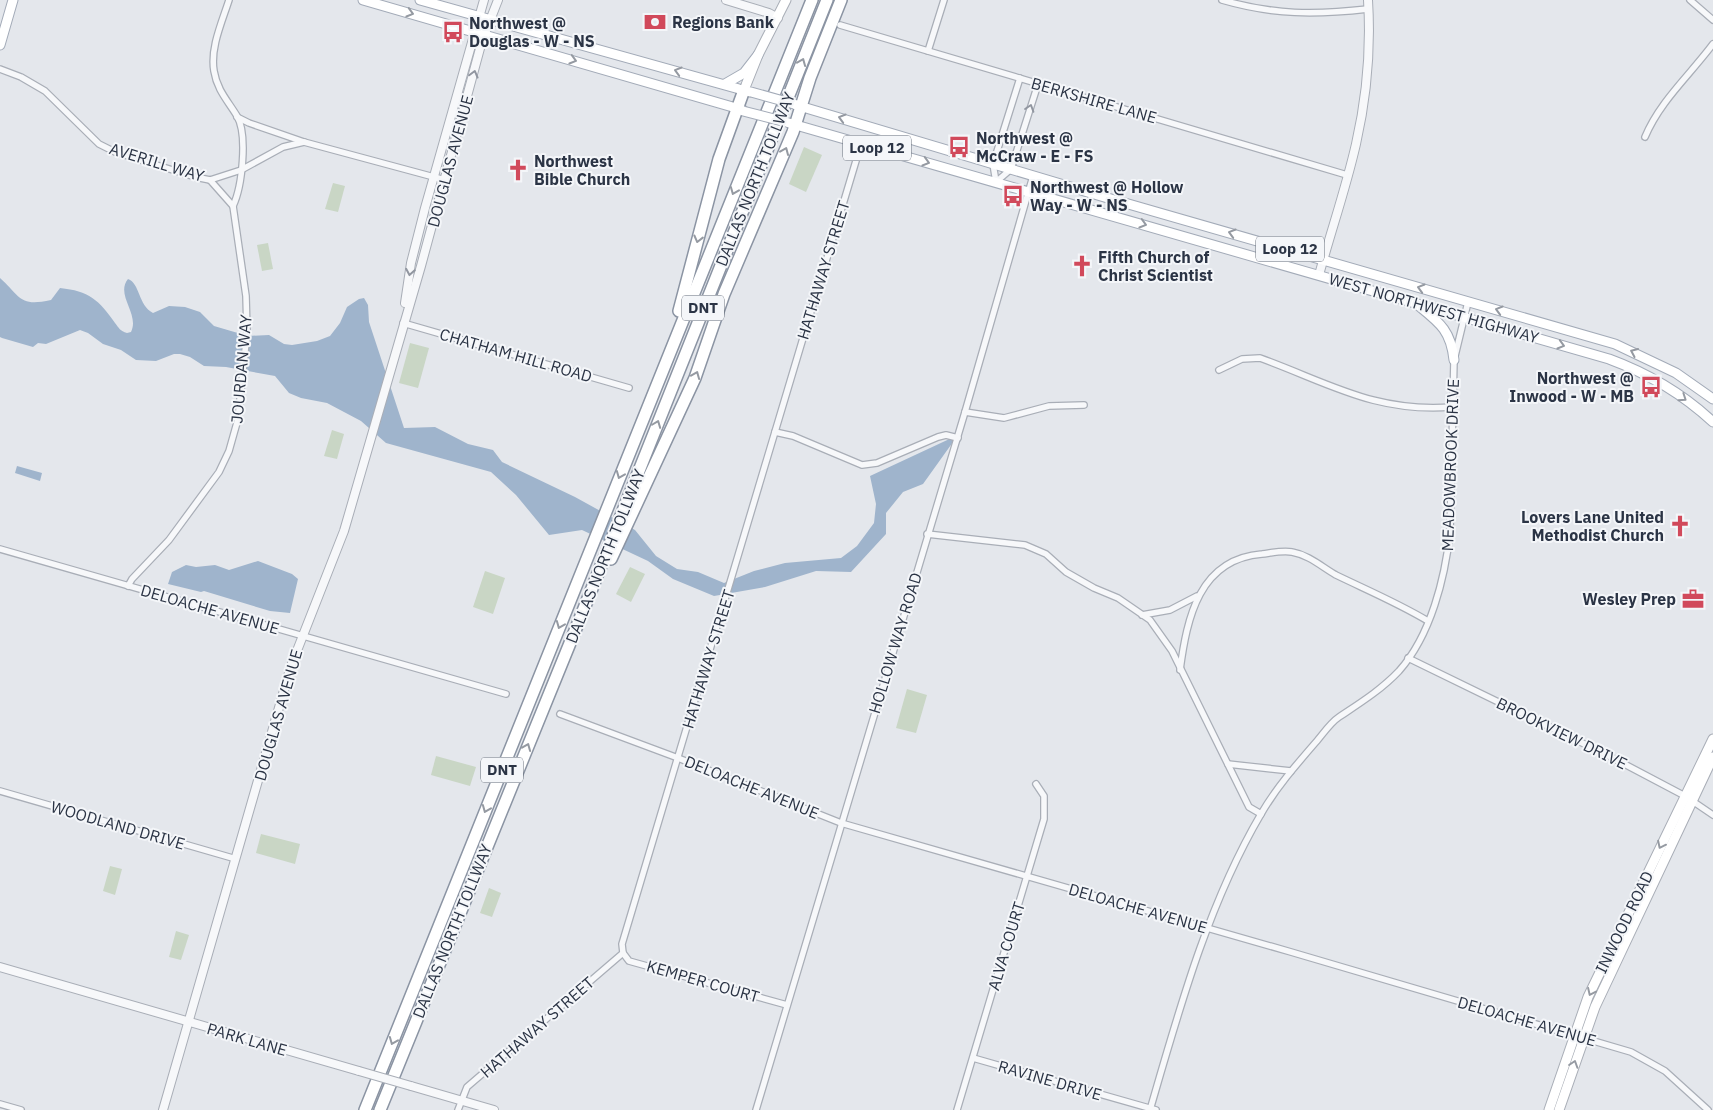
<svg xmlns="http://www.w3.org/2000/svg" width="1713" height="1110" font-family="'IBM Plex Sans',sans-serif">
  <style>
    .green { fill: #c9d6c5 }
    .water { fill: #9fb4cc }
    .lines { fill: none; stroke-linecap: round; stroke-linejoin: round }
    .minor-casing { stroke: #a9aeb7; stroke-width: 8 }
    .tertiary-casing { stroke: #a9aeb7; stroke-width: 10 }
    .secondary-casing { stroke: #a9aeb7; stroke-width: 11 }
    .primary-casing { stroke: #a3abb8; stroke-width: 11 }
    .motorway-casing { stroke: #8b94a3; stroke-width: 14 }
    .minor { stroke: #f7f8fa; stroke-width: 5.5 }
    .tertiary { stroke: #f7f8fa; stroke-width: 8 }
    .secondary { stroke: #fff; stroke-width: 9 }
    .primary { stroke: #fff; stroke-width: 9 }
    .motorway { stroke: #fff; stroke-width: 11 }
    .tertiary-bridge-casing { stroke: #a9aeb7; stroke-width: 10; stroke-linecap: butt }
    .primary-bridge-casing { stroke: #a3abb8; stroke-width: 11; stroke-linecap: butt }
    .tertiary-bridge { stroke: #f7f8fa; stroke-width: 8 }
    .primary-bridge { stroke: #fff; stroke-width: 9 }
    .oneway { stroke: #959aa2 }
    .oneway2 { stroke: #9196a0 }
    .labels { text-anchor: middle; stroke-width: 4; stroke-linejoin: round; paint-order: stroke }
    .shield { fill: #f4f6f9; stroke: #676e7b; stroke-width: 1 }
    .shield-label { font-size: 15px; font-weight: bold; fill: #2b3445 }
    .poi-label { font-size: 16px; font-weight: bold; fill: #2b3445; stroke: #f4f6f9; text-anchor: start }
    .street-label { font-size: 16px; fill: #2b3445; stroke: #f4f6f9 }
  </style>
  <rect width="100%" height="100%" fill="#e4e7ec"/>
  <g class="green">
    <polygon points="804,147 822,155 806,192 789,184"/>
    <polygon points="333,183 345,186 338,212 325,209"/>
    <polygon points="268,243 273,269 262,271 257,245"/>
    <polygon points="410,343 429,348 418,388 399,383"/>
    <polygon points="332,430 344,434 337,459 324,456"/>
    <polygon points="630,567 645,574 631,602 616,594"/>
    <polygon points="485,571 505,578 493,614 473,607"/>
    <polygon points="907,689 927,695 916,733 896,728"/>
    <polygon points="436,756 476,767 470,786 431,775"/>
    <polygon points="261,834 300,844 295,864 256,853"/>
    <polygon points="110,866 122,869 115,895 103,891"/>
    <polygon points="489,888 501,893 492,917 480,913"/>
    <polygon points="176,931 189,935 181,960 169,957"/>
  </g>
  <g class="water">
    <path d="M0,278c21,19 19,29 51,22l9,-12c29,3 39,12 55,35 4,5 5,8 12,10l4,-1c9,-18 -16,-37 -3,-53 12,4 10,26 25,34l16,-7 16,1 15,5 14,14 34,10 21,-1 15,9 8,1 25,-4 13,-5 10,-13 7,-16 12,-8 5,-1 4,7 1,17 35,106 31,-1 33,17 25,6 9,12 73,35 60,33 21,26 21,13 21,3 26,11 30,-12 31,-8 56,-5 16,-12 17,-23 2,-19 -6,-28 88,-41 -35,49 -20,8 -17,21v21l-35,38 -35,-1 -51,16 -51,9 -41,-17 -25,-18 -66,-31 -33,5 -33,-40 -25,-23 -105,-29 -25,-22 -34,-18 -26,-5 -12,-5 -14,-17 -49,-9 -22,-1 -14,-9 -10,-3h-6l-18,7 -20,-1 -15,-10 -18,-6 -15,-11 -8,-3 -34,14 -8,-1 -5,4 -31,-9 -2,-1z"/>
    <polygon points="17,466 42,473 40,481 15,473"/>
    <polygon points="258,561 292,574 298,579 290,613 270,611 204,591 201,592 168,584 172,572 186,565 196,567 215,565 229,570"/>
  </g>
  <g class="lines">
    <g class="minor-casing">
      <g id="minor">
        <path d="M229,0c-7,22 -19,48 -15,71 3,19 14,30 23,45 11,19 5,71 -4,90"/>
        <path d="M1222,0c52,15 93,15 146,9"/>
        <polyline points="1690,0 1713,20"/>
        <polyline points="840,25 1347,175"/>
        <polyline points="928,51 944,0"/>
        <polyline points="0,69 21,77 45,91 99,144 115,152 195,177 210,180 241,170 283,147 304,142"/>
        <polyline points="237,117 249,123 304,142 445,180"/>
        <path d="M1645,137c15,-36 45,-62 68,-93"/>
        <polyline points="996,182 1011,169 1038,84"/>
        <polyline points="996,182 993,164 1020,78"/>
        <polyline points="403,323 629,388"/>
        <path d="M1219,370l23,-11 18,-1c69,25 115,55 192,49"/>
        <polyline points="965,412 1004,418 1049,406 1084,405"/>
        <polyline points="775,432 793,436 862,465 877,463 938,437 946,435 958,438"/>
        <polyline points="927,534 1025,545 1046,554 1066,572 1094,588 1118,598 1150,620 1172,651 1249,807 1261,814"/>
        <polyline points="0,549 506,694"/>
        <polyline points="128,586 132,579 169,540 219,472 229,451 238,419 247,332 246,296 233,206 210,180"/>
        <polyline points="1142,615 1170,610 1197,596"/>
        <polyline points="1408,658 1611,757 1685,796 1713,815"/>
        <path d="M1180,670c7,-52 19,-111 82,-116 9,-1 21,-4 30,-2 17,3 30,15 44,23 31,15 62,28 92,46"/>
        <polyline points="560,714 678,758 841,823 1291,952 1631,1052 1665,1071 1708,1110"/>
        <polyline points="1228,764 1291,771"/>
        <polyline points="0,791 236,859"/>
        <polyline points="623,953 629,961 787,1005"/>
        <polyline points="973,1058 1156,1110"/>
        <polyline points="0,1104 21,1110"/>
        <polyline points="458,1110 467,1087 623,953 622,944 861,144"/>
        <polyline points="756,1110 965,412 1033,176"/>
        <polyline points="957,1110 1044,819 1044,796 1036,784"/>
        <path d="M1150,1110c29,-100 58,-206 111,-296 15,-26 35,-49 55,-72 7,-8 14,-19 23,-25 21,-14 42,-27 60,-46 32,-36 46,-93 51,-139l4,-172 14,-58"/>
      </g>
    </g>
    <g class="tertiary-casing">
      <g id="tertiary">
        <polyline points="726,0 769,13 778,18"/>
        <path d="M1319,275c12,-44 27,-87 37,-131 11,-48 15,-96 12,-144"/>
        <polyline points="405,303 411,263 425,208 484,0"/>
        <polyline points="0,967 359,1071"/>
        <polyline points="411,1086 494,1110"/>
        <polyline points="163,1110 291,666 344,531 421,266 482,41 498,0"/>
      </g>
    </g>
    <g class="secondary-casing">
      <g id="secondary">
        <polyline points="744,90 758,55 786,0"/>
        <polyline points="1549,1110 1588,997 1713,739"/>
        <polyline points="1559,1110 1595,1007 1713,757"/>
      </g>
    </g>
    <g class="primary-casing">
      <g id="primary">
        <polyline points="363,0 743,110"/>
        <polyline points="420,0 750,92"/>
        <polyline points="0,45 13,0"/>
        <polyline points="725,84 744,73 758,55"/>
        <polyline points="796,105 1111,199 1615,344 1676,373 1713,399"/>
        <path d="M789,123l820,236c38,14 74,35 104,63"/>
        <path d="M1419,306c21,17 32,25 35,54"/>
      </g>
    </g>
    <g class="motorway-casing">
      <g id="motorway">
        <polyline points="679,311 719,159 744,90"/>
        <polyline points="611,559 695,378 724,294 793,132 810,78 841,0"/>
        <polyline points="365,1110 812,0"/>
        <polyline points="380,1110 581,616 827,0"/>
      </g>
    </g>
    <use href="#minor" class="minor"/>
    <use href="#tertiary" class="tertiary"/>
    <use href="#secondary" class="secondary"/>
    <use href="#primary" class="primary"/>
    <use href="#motorway" class="motorway"/>
    <g class="tertiary-bridge-casing">
      <polyline id="tertiary-bridge" points="359,1071 411,1086"/>
    </g>
    <g class="primary-bridge-casing">
      <g id="primary-bridge">
        <polyline points="751,92 794,104"/>
        <polyline points="743,111 786,122"/>
      </g>
    </g>
    <use href="#tertiary-bridge" class="tertiary-bridge"/>
    <use href="#primary-bridge" class="primary-bridge"/>
  </g>
  <defs><path id="oneway-chevron" d="M-2-3.5L2.5 0L-2 3.5" fill="none" stroke-width="1.6" stroke-linecap="round" stroke-linejoin="round" transform="scale(1.25)"/></defs>
  <g class="oneway">
    <use href="#oneway-chevron" transform="translate(410 13) rotate(16)"/>
    <use href="#oneway-chevron" transform="translate(573 60) rotate(16)"/>
    <use href="#oneway-chevron" transform="translate(802 62) rotate(-68)"/>
    <use href="#oneway-chevron" transform="translate(678 71) rotate(-164)"/>
    <use href="#oneway-chevron" transform="translate(842 118) rotate(-164)"/>
    <use href="#oneway-chevron" transform="translate(785 151) rotate(-67)"/>
    <use href="#oneway-chevron" transform="translate(926 162) rotate(16)"/>
    <use href="#oneway-chevron" transform="translate(734 191) rotate(112)"/>
    <use href="#oneway-chevron" transform="translate(1143 224) rotate(16)"/>
    <use href="#oneway-chevron" transform="translate(1232 233) rotate(-164)"/>
    <use href="#oneway-chevron" transform="translate(698 239) rotate(104)"/>
    <use href="#oneway-chevron" transform="translate(1421 288) rotate(-164)"/>
    <use href="#oneway-chevron" transform="translate(1499 310) rotate(-164)"/>
    <use href="#oneway-chevron" transform="translate(1561 345) rotate(16)"/>
    <use href="#oneway-chevron" transform="translate(1634 352) rotate(-156)"/>
    <use href="#oneway-chevron" transform="translate(696 375) rotate(-68)"/>
    <use href="#oneway-chevron" transform="translate(1683 398) rotate(34)"/>
    <use href="#oneway-chevron" transform="translate(657 424) rotate(-69)"/>
    <use href="#oneway-chevron" transform="translate(620 475) rotate(112)"/>
    <use href="#oneway-chevron" transform="translate(560 625) rotate(112)"/>
    <use href="#oneway-chevron" transform="translate(527 747) rotate(-68)"/>
    <use href="#oneway-chevron" transform="translate(486 809) rotate(112)"/>
    <use href="#oneway-chevron" transform="translate(1661 845) rotate(116)"/>
    <use href="#oneway-chevron" transform="translate(1591 992) rotate(115)"/>
    <use href="#oneway-chevron" transform="translate(393 1041) rotate(112)"/>
    <use href="#oneway-chevron" transform="translate(1574 1064) rotate(-72)"/>
  </g>
  <g class="oneway2">
    <use href="#oneway-chevron" transform="translate(474 74) rotate(-75)"/>
    <use href="#oneway-chevron" transform="translate(1030 108) rotate(-72)"/>
    <use href="#oneway-chevron" transform="translate(410 272) rotate(100)"/>
  </g>
  <defs>
    <g id="bank-bare" transform="scale(1.725)"><path d="M-6-4H6V4H-6ZM0-2.3a2.3 2.3 0 1 0 0 4.6a2.3 2.3 0 1 0 0-4.6Z" fill="#d1495b" stroke="#f4f6f9" stroke-width="2.5" paint-order="stroke"/></g>
    <g id="bus-bare" transform="scale(1.725)"><path d="M-5-6H5V4H4V6H2V4H-2V6H-4V4H-5ZM-3.5-4V0h7V-4ZM-3.5 1.2v1.5H-2V1.2ZM2 1.2v1.5H3.5V1.2Z" fill="#d1495b" stroke="#f4f6f9" stroke-width="2.5" paint-order="stroke"/></g>
    <g id="church-bare" transform="scale(1.725)"><path d="M-1.2-6h2.4v3.5h3.3v2.4h-3.3V6h-2.4V-.1h-3.3v-2.4h3.3Z" fill="#d1495b" stroke="#f4f6f9" stroke-width="2.5" paint-order="stroke"/></g>
    <g id="office-bare" transform="scale(1.725)"><path d="M-6-3h4V-5.5h4V-3h4V5H-6ZM-1-4.5V-3h2v-1.5ZM-6 0V1H6V0Z" fill="#d1495b" stroke="#f4f6f9" stroke-width="2.5" paint-order="stroke"/></g>
  </defs>
  <g fill-rule="evenodd">
    <use href="#bank-bare" x="655" y="22"/>
    <use href="#bus-bare" x="453" y="32"/>
    <use href="#bus-bare" x="959" y="147"/>
    <use href="#church-bare" x="518" y="170"/>
    <use href="#bus-bare" x="1013" y="196"/>
    <use href="#church-bare" x="1082" y="266"/>
    <use href="#bus-bare" x="1651" y="387"/>
    <use href="#church-bare" x="1680" y="526"/>
    <use href="#office-bare" x="1693" y="599"/>
  </g>
  <g class="labels">
    <g class="shield">
      <rect x="843" y="135.5" width="68" height="25" rx="4"/>
      <rect x="1256" y="236.5" width="68" height="25" rx="4"/>
      <rect x="682" y="295.5" width="42" height="25" rx="4"/>
      <rect x="481" y="757.5" width="42" height="25" rx="4"/>
    </g>
    <g class="shield-label">
      <text x="877" y="153">Loop 12</text>
      <text x="1290" y="254">Loop 12</text>
      <text x="703" y="313">DNT</text>
      <text x="502" y="775">DNT</text>
    </g>
    <g class="poi-label">
      <text x="672" y="28">Regions Bank</text>
      <text x="469" y="29">Northwest @<tspan x="469" dy="18">Douglas - W - NS</tspan></text>
      <text x="976" y="144">Northwest @<tspan x="976" dy="18">McCraw - E - FS</tspan></text>
      <text x="534" y="167">Northwest<tspan x="534" dy="18">Bible Church</tspan></text>
      <text x="1030" y="193">Northwest @ Hollow<tspan x="1030" dy="18">Way - W - NS</tspan></text>
      <text x="1098" y="263">Fifth Church of<tspan x="1098" dy="18">Christ Scientist</tspan></text>
      <text x="1634" y="384" text-anchor="end">Northwest @<tspan x="1634" dy="18">Inwood - W - MB</tspan></text>
      <text x="1664" y="523" text-anchor="end">Lovers Lane United<tspan x="1664" dy="18">Methodist Church</tspan></text>
      <text x="1676" y="605" text-anchor="end">Wesley Prep</text>
    </g>
    <g class="street-label">
      <text transform="translate(1094 100) rotate(16)" y="6">BERKSHIRE LANE</text>
      <text transform="translate(450 161) rotate(-75)" y="6">DOUGLAS AVENUE</text>
      <text transform="translate(157 162) rotate(17)" y="6">AVERILL WAY</text>
      <text transform="translate(755 179) rotate(-68)" y="6">DALLAS NORTH TOLLWAY</text>
      <text transform="translate(823 270) rotate(-73)" y="6">HATHAWAY STREET</text>
      <text transform="translate(1434 308) rotate(16)" y="6">WEST NORTHWEST HIGHWAY</text>
      <text transform="translate(516 355) rotate(16)" y="6">CHATHAM HILL ROAD</text>
      <text transform="translate(241 369) rotate(-85)" y="6">JOURDAN WAY</text>
      <text transform="translate(1450 465) rotate(-88)" y="6">MEADOWBROOK DRIVE</text>
      <text transform="translate(605 556) rotate(-68)" y="6">DALLAS NORTH TOLLWAY</text>
      <text transform="translate(210 609) rotate(16)" y="6">DELOACHE AVENUE</text>
      <text transform="translate(895 643) rotate(-73)" y="6">HOLLOW WAY ROAD</text>
      <text transform="translate(708 659) rotate(-73)" y="6">HATHAWAY STREET</text>
      <text transform="translate(278 715) rotate(-74)" y="6">DOUGLAS AVENUE</text>
      <text transform="translate(1562 733) rotate(26)" y="6">BROOKVIEW DRIVE</text>
      <text transform="translate(752 787) rotate(22)" y="6">DELOACHE AVENUE</text>
      <text transform="translate(118 825) rotate(16)" y="6">WOODLAND DRIVE</text>
      <text transform="translate(1138 908) rotate(16)" y="6">DELOACHE AVENUE</text>
      <text transform="translate(1624 922) rotate(-64)" y="6">INWOOD ROAD</text>
      <text transform="translate(452 931) rotate(-68)" y="6">DALLAS NORTH TOLLWAY</text>
      <text transform="translate(1006 946) rotate(-73)" y="6">ALVA COURT</text>
      <text transform="translate(703 981) rotate(16)" y="6">KEMPER COURT</text>
      <text transform="translate(1527 1021) rotate(16)" y="6">DELOACHE AVENUE</text>
      <text transform="translate(537 1027) rotate(-41)" y="6">HATHAWAY STREET</text>
      <text transform="translate(247 1039) rotate(16)" y="6">PARK LANE</text>
      <text transform="translate(1050 1080) rotate(16)" y="6">RAVINE DRIVE</text>
    </g>
  </g>
</svg>
